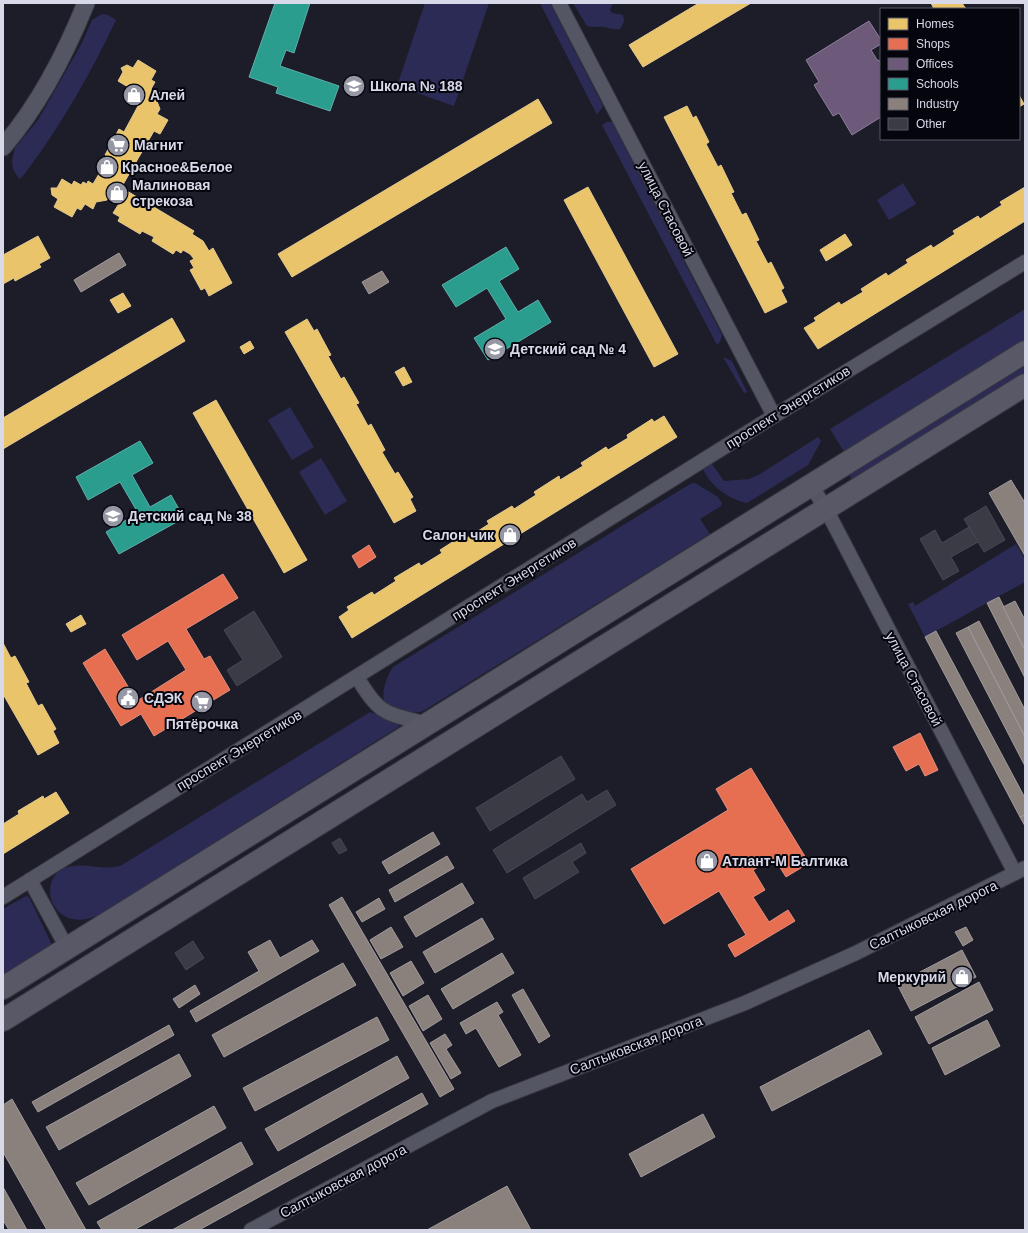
<svg xmlns="http://www.w3.org/2000/svg" width="1028" height="1233" font-family="Helvetica,sans-serif">
  <style>
    .green { fill: #2c2b56 }
    .homes { fill: #e9c46a; stroke: #e4ca90 }
    .shops { fill: #e76f51; stroke: #e28e7e }
    .offices { fill: #6d597a; stroke: #8d7f9b }
    .schools { fill: #2a9d8f; stroke: #5eafaa }
    .industry { fill: #8a817c; stroke: #a19b9c }
    .building { fill: #3a3b45; stroke: #484853 }
    .lines { fill: none; stroke-linecap: round; stroke-linejoin: round }
    .minor-casing { stroke: #383843; stroke-width: 16 }
    .tertiary-casing { stroke: #383843; stroke-width: 19 }
    .primary-casing { stroke: #383843; stroke-width: 24 }
    .minor { stroke: #555663; stroke-width: 14 }
    .tertiary { stroke: #555663; stroke-width: 17 }
    .primary { stroke: #585866; stroke-width: 22 }
    .labels { text-anchor: middle; stroke-width: 4; stroke-linejoin: round; paint-order: stroke }
    .poi-label { font-size: 14px; font-weight: bold; fill: #d7d8e8; stroke: #05050e; text-anchor: start }
    .street-label { font-size: 14px; fill: #d7d8e8; stroke: #05050e }
  </style>
  <rect width="100%" height="100%" fill="#1d1d29"/>
  <g class="green">
    <polygon points="425,3 489,3 454,106 397,86"/>
    <polygon points="540,3 550,3 603,106 597,115"/>
    <path d="M573,3h40l-3,7 2,3 11,2 1,7 -4,7c-7,1 -10,-1 -16,-2 -7,-1 -8,1 -17,-1z"/>
    <path d="M102,14l6,1 8,5c-26,55 -56,107 -93,156l-4,3 -6,-10 -1,-8 3,-13 23,-28 44,-77 10,-23z"/>
    <polygon points="607,122 612,122 722,335 720,342 717,345 602,125"/>
    <polygon points="903,183 916,204 889,220 877,200"/>
    <polygon points="1025,309 1025,340 844,452 830,429"/>
    <polygon points="723,357 732,361 747,392 744,393"/>
    <polygon points="1025,366 1025,375 853,481 849,475"/>
    <polygon points="290,407 314,447 292,460 268,420"/>
    <path d="M818,437l3,4 -13,24 -61,38c-18,-4 -36,-16 -44,-34l9,-5 12,17 25,-2 11,-5z"/>
    <polygon points="321,458 347,501 325,515 299,472"/>
    <path d="M695,483l23,14 4,6 -1,3 -21,13 10,15 -287,177c-10,4 -36,1 -39,-11 -3,-9 4,-26 9,-33l297,-183z"/>
    <polygon points="1016,544 1025,559 1025,582 925,637 908,604 913,602 915,606"/>
    <path d="M370,712l15,5 15,9 -301,189c-45,20 -62,-30 -38,-45 19,-11 42,3 61,-5z"/>
    <polygon points="26,896 29,897 52,945 3,975 3,909"/>
  </g>
  <g class="homes">
    <polygon points="699,3 751,3 643,67 629,45"/>
    <polygon points="931,3 962,3 966,9 934,9"/>
    <polygon points="138,60 156,71 151,80 155,82 151,89 160,93 156,99 160,109 157,114 168,120 160,134 154,131 121,188 127,191 120,203 109,197 107,200 96,202 93,209 85,204 81,210 77,208 72,217 54,207 58,199 52,195 51,188 57,188 62,179 72,185 74,181 81,185 83,182 87,184 88,181 93,184 109,157 105,155 119,129 124,132 138,106 133,103 135,100 132,98 134,95 126,91 128,87 118,81 123,72 121,68 127,65 133,68"/>
    <polygon points="1019,95 1024,104 1019,107"/>
    <polygon points="538,99 552,123 292,277 278,254"/>
    <polygon points="687,106 693,118 696,116 709,142 706,144 718,167 721,165 734,192 731,193 742,215 746,213 759,240 756,241 768,264 771,262 784,288 781,290 787,302 765,313 664,117"/>
    <polygon points="588,187 678,354 654,367 564,200"/>
    <polygon points="1025,187 1025,221 818,349 804,328 816,321 814,318 839,302 841,305 863,292 861,289 886,273 888,276 908,263 906,260 931,245 933,248 955,234 953,231 978,216 980,219 1002,205 1000,202"/>
    <polygon points="127,191 194,231 192,234 203,241 209,251 213,248 232,283 209,296 205,288 201,290 190,270 194,268 190,261 194,259 190,254 183,250 181,253 176,250 173,254 152,241 154,237 142,231 140,234 118,221 120,217 113,213"/>
    <polygon points="845,234 852,245 826,261 820,250"/>
    <polygon points="38,236 50,258 39,264 41,267 15,281 14,278 3,284 3,255"/>
    <polygon points="123,293 131,306 118,313 110,300"/>
    <polygon points="172,318 185,341 3,449 3,418"/>
    <polygon points="307,319 314,331 317,329 331,355 328,356 341,379 344,377 359,403 356,404 368,426 371,424 385,450 382,452 395,474 398,472 413,497 410,499 416,511 394,523 285,332"/>
    <polygon points="250,341 254,348 244,354 240,347"/>
    <polygon points="404,367 412,382 403,386 395,372"/>
    <polygon points="216,400 307,560 284,573 193,413"/>
    <polygon points="664,416 677,437 352,638 339,617 349,610 347,607 372,592 374,595 396,581 394,578 419,563 421,566 442,553 440,550 465,534 467,538 489,524 487,521 512,506 514,509 536,495 534,492 559,476 560,480 583,466 581,463 606,447 608,450 628,438 627,435 652,419 654,422"/>
    <polygon points="81,615 86,624 71,632 66,624"/>
    <polygon points="3,643 11,658 15,656 29,682 26,683 38,706 42,704 56,729 53,731 59,743 38,755 3,694"/>
    <polygon points="56,792 69,813 3,854 3,824 19,814 18,811 43,796 44,799"/>
  </g>
  <g class="shops">
    <polygon points="369,545 376,557 359,568 352,556"/>
    <polygon points="223,574 238,598 186,629 204,659 210,656 230,690 154,736 141,714 121,726 83,663 105,649 137,701 186,670 168,641 137,660 122,635"/>
    <polygon points="920,733 938,770 925,776 919,764 906,771 893,747"/>
    <polygon points="751,768 809,863 786,877 774,858 753,870 765,890 753,897 769,922 788,910 795,921 735,957 728,945 746,935 719,891 664,924 631,869 728,810 716,789"/>
  </g>
  <polygon class="offices" points="869,21 881,40 881,44 871,50 877,60 881,61 881,117 852,135 839,113 833,116 814,85 819,82 806,60"/>
  <g class="schools">
    <polygon points="275,3 310,3 294,53 286,50 280,66 339,86 330,111 276,93 278,87 249,77"/>
    <polygon points="506,247 519,269 499,281 518,312 538,300 551,322 488,360 474,338 506,319 487,288 456,307 442,285"/>
    <polygon points="140,441 153,463 132,475 150,507 171,495 184,518 119,554 106,532 138,513 120,482 88,500 76,477"/>
  </g>
  <g class="industry">
    <polygon points="119,253 126,265 81,292 74,280"/>
    <polygon points="382,271 389,282 369,294 362,282"/>
    <polygon points="1011,480 1025,503 1025,556 989,493"/>
    <polygon points="999,597 1025,650 1025,678 987,603"/>
    <polygon points="1015,601 1025,620 1025,650 1003,607"/>
    <polygon points="979,621 1025,710 1025,737 968,627"/>
    <polygon points="968,627 1025,737 1025,766 956,633"/>
    <polygon points="936,631 1025,798 1025,815 1020,817 925,637"/>
    <polygon points="1025,815 1025,826 1020,817"/>
    <polygon points="433,832 440,844 389,874 382,862"/>
    <polygon points="447,856 454,868 395,902 389,890"/>
    <polygon points="462,883 474,903 416,937 404,917"/>
    <polygon points="342,897 454,1089 440,1097 329,905"/>
    <polygon points="379,898 385,909 362,922 356,912"/>
    <polygon points="482,918 494,939 435,973 423,952"/>
    <polygon points="391,927 403,947 381,959 370,940"/>
    <polygon points="966,927 973,940 963,946 955,932"/>
    <polygon points="270,940 280,958 312,940 319,951 196,1022 190,1011 259,971 248,952"/>
    <polygon points="962,950 976,977 911,1011 897,984"/>
    <polygon points="502,953 514,973 453,1009 441,989"/>
    <polygon points="411,961 424,983 403,996 390,973"/>
    <polygon points="343,963 356,985 224,1057 212,1035"/>
    <polygon points="979,982 993,1010 929,1044 915,1017"/>
    <polygon points="195,985 200,994 179,1008 173,999"/>
    <polygon points="523,989 550,1036 539,1043 512,995"/>
    <polygon points="428,995 442,1019 423,1031 409,1006"/>
    <polygon points="497,1002 503,1012 498,1015 521,1055 499,1067 476,1028 466,1034 460,1023"/>
    <polygon points="377,1017 389,1040 255,1111 243,1088"/>
    <polygon points="987,1020 1000,1046 945,1075 932,1048"/>
    <polygon points="169,1025 174,1035 38,1112 32,1102"/>
    <polygon points="869,1030 882,1054 772,1111 760,1087"/>
    <polygon points="445,1034 452,1045 446,1049 461,1073 451,1079 430,1043"/>
    <polygon points="179,1054 191,1076 59,1150 46,1127"/>
    <polygon points="397,1056 409,1078 278,1151 265,1129"/>
    <polygon points="422,1093 428,1104 199,1230 172,1230"/>
    <polygon points="12,1099 86,1230 47,1230 3,1152 3,1105"/>
    <polygon points="214,1106 226,1128 89,1205 76,1183"/>
    <polygon points="703,1114 715,1137 641,1177 629,1154"/>
    <polygon points="241,1142 253,1164 134,1230 102,1230 97,1222"/>
    <polygon points="507,1186 531,1230 427,1230"/>
    <polygon points="3,1187 27,1230 9,1230 3,1220"/>
  </g>
  <g class="building">
    <polygon points="986,506 1005,540 984,552 964,519"/>
    <polygon points="969,527 978,542 951,557 959,571 943,580 920,539 935,530 942,543"/>
    <polygon points="254,611 282,657 237,686 227,670 243,660 224,630"/>
    <polygon points="561,756 575,779 490,831 476,808"/>
    <polygon points="607,790 616,805 507,873 493,850 582,794 587,802"/>
    <polygon points="340,838 347,850 339,854 332,843"/>
    <polygon points="581,843 586,853 572,862 579,872 535,899 523,878"/>
    <polygon points="193,941 204,958 186,970 175,953"/>
  </g>
  <g class="lines">
    <g class="minor-casing">
      <g id="minor">
        <polyline points="559,3 774,416"/>
        <polyline points="811,485 826,509 1015,873"/>
        <path d="M357,677c23,39 29,36 70,47"/>
        <polyline points="30,880 67,948"/>
        <polyline points="3,897 774,416 1025,262"/>
        <polyline points="251,1230 492,1101 745,1003 856,953 1025,868"/>
      </g>
    </g>
    <g class="tertiary-casing">
      <path id="tertiary" d="M3,147c37,-43 62,-92 83,-144"/>
    </g>
    <g class="primary-casing">
      <g id="primary">
        <polyline points="3,988 1025,352"/>
        <polyline points="3,1020 1025,385"/>
      </g>
    </g>
    <use href="#minor" class="minor"/>
    <use href="#tertiary" class="tertiary"/>
    <use href="#primary" class="primary"/>
  </g>
  <defs>
    <g id="school-disc" transform="scale(1.15)"><circle r="9.5" fill="#9697a5" stroke="#05050e"/><path d="M0-5L7-2L0 1L-7-2ZM-4 1L0 2.5L4 1V4Q0 6-4 4Z" fill="#fff"/></g>
    <g id="shop-disc" transform="scale(1.15)"><circle r="9.5" fill="#9697a5" stroke="#05050e"/><path d="M-5-2.5h2.3a2.7 3.5 0 0 1 5.4 0H5L5.5 6h-11ZM-1.5-2.5h3a1.5 2.3 0 0 0-3 0Z" fill="#fff"/></g>
    <g id="supermarket-disc" transform="scale(1.15)"><circle r="9.5" fill="#9697a5" stroke="#05050e"/><path d="M-6-5.5h2.5l.6 2H6L4.5 2H-2.5L-4.4-4H-6ZM-1.5 3.2a1.3 1.3 0 1 0 .1 0ZM3 3.2a1.3 1.3 0 1 0 .1 0Z" fill="#fff"/></g>
    <g id="civic-disc" transform="scale(1.15)"><circle r="9.5" fill="#9697a5" stroke="#05050e"/><path d="M-.6-6.5H3V-4.5H.6V-3L4-1V1h2V6H-6V1h2V-1L-.6-3ZM-1.2 2.5V6h2.4V2.5Z" fill="#fff"/></g>
  </defs>
  <g fill-rule="evenodd">
    <use href="#school-disc" x="354" y="86"/>
    <use href="#shop-disc" x="134" y="95"/>
    <use href="#supermarket-disc" x="118" y="145"/>
    <use href="#shop-disc" x="107" y="167"/>
    <use href="#shop-disc" x="117" y="193"/>
    <use href="#school-disc" x="495" y="349"/>
    <use href="#school-disc" x="113" y="516"/>
    <use href="#shop-disc" x="510" y="535"/>
    <use href="#civic-disc" x="128" y="698"/>
    <use href="#supermarket-disc" x="202" y="702"/>
    <use href="#shop-disc" x="707" y="861"/>
    <use href="#shop-disc" x="962" y="977"/>
  </g>
  <g class="labels">
    <g class="poi-label">
      <text x="370" y="91">Школа № 188</text>
      <text x="150" y="100">Алей</text>
      <text x="134" y="150">Магнит</text>
      <text x="122" y="172">Красное&amp;Белое</text>
      <text x="132" y="190">Малиновая<tspan x="132" dy="16">стрекоза</tspan></text>
      <text x="510" y="354">Детский сад № 4</text>
      <text x="128" y="521">Детский сад № 38</text>
      <text x="494" y="540" text-anchor="end">Салон чик</text>
      <text x="144" y="703">СДЭК</text>
      <text x="202" y="729" text-anchor="middle">Пятёрочка</text>
      <text x="722" y="866">Атлант-М Балтика</text>
      <text x="946" y="982" text-anchor="end">Меркурий</text>
    </g>
    <g class="street-label">
      <text transform="translate(666 209) rotate(63)" y="5">улица Стасовой</text>
      <text transform="translate(788 407) rotate(-32)" y="5">проспект Энергетиков</text>
      <text transform="translate(514 579) rotate(-32)" y="5">проспект Энергетиков</text>
      <text transform="translate(914 679) rotate(62)" y="5">улица Стасовой</text>
      <text transform="translate(239 750) rotate(-31)" y="5">проспект Энергетиков</text>
      <text transform="translate(933 915) rotate(-26)" y="5">Салтыковская дорога</text>
      <text transform="translate(636 1045) rotate(-21)" y="5">Салтыковская дорога</text>
      <text transform="translate(343 1181) rotate(-28)" y="5">Салтыковская дорога</text>
    </g>
  </g>
  <rect width="1028" height="1233" fill="none" stroke="#d7d8e8" stroke-width="8"/>
  <rect x="880" y="8" width="140" height="132" fill="#05050e" stroke="#595965"/>
  <rect x="888" y="18" width="20" height="12" fill="#e9c46a" stroke="#595965"/>
  <text x="916" y="28" font-size="12" fill="#d7d8e8">Homes</text>
  <rect x="888" y="38" width="20" height="12" fill="#e76f51" stroke="#595965"/>
  <text x="916" y="48" font-size="12" fill="#d7d8e8">Shops</text>
  <rect x="888" y="58" width="20" height="12" fill="#6d597a" stroke="#595965"/>
  <text x="916" y="68" font-size="12" fill="#d7d8e8">Offices</text>
  <rect x="888" y="78" width="20" height="12" fill="#2a9d8f" stroke="#595965"/>
  <text x="916" y="88" font-size="12" fill="#d7d8e8">Schools</text>
  <rect x="888" y="98" width="20" height="12" fill="#8a817c" stroke="#595965"/>
  <text x="916" y="108" font-size="12" fill="#d7d8e8">Industry</text>
  <rect x="888" y="118" width="20" height="12" fill="#3a3b45" stroke="#595965"/>
  <text x="916" y="128" font-size="12" fill="#d7d8e8">Other</text>
</svg>
